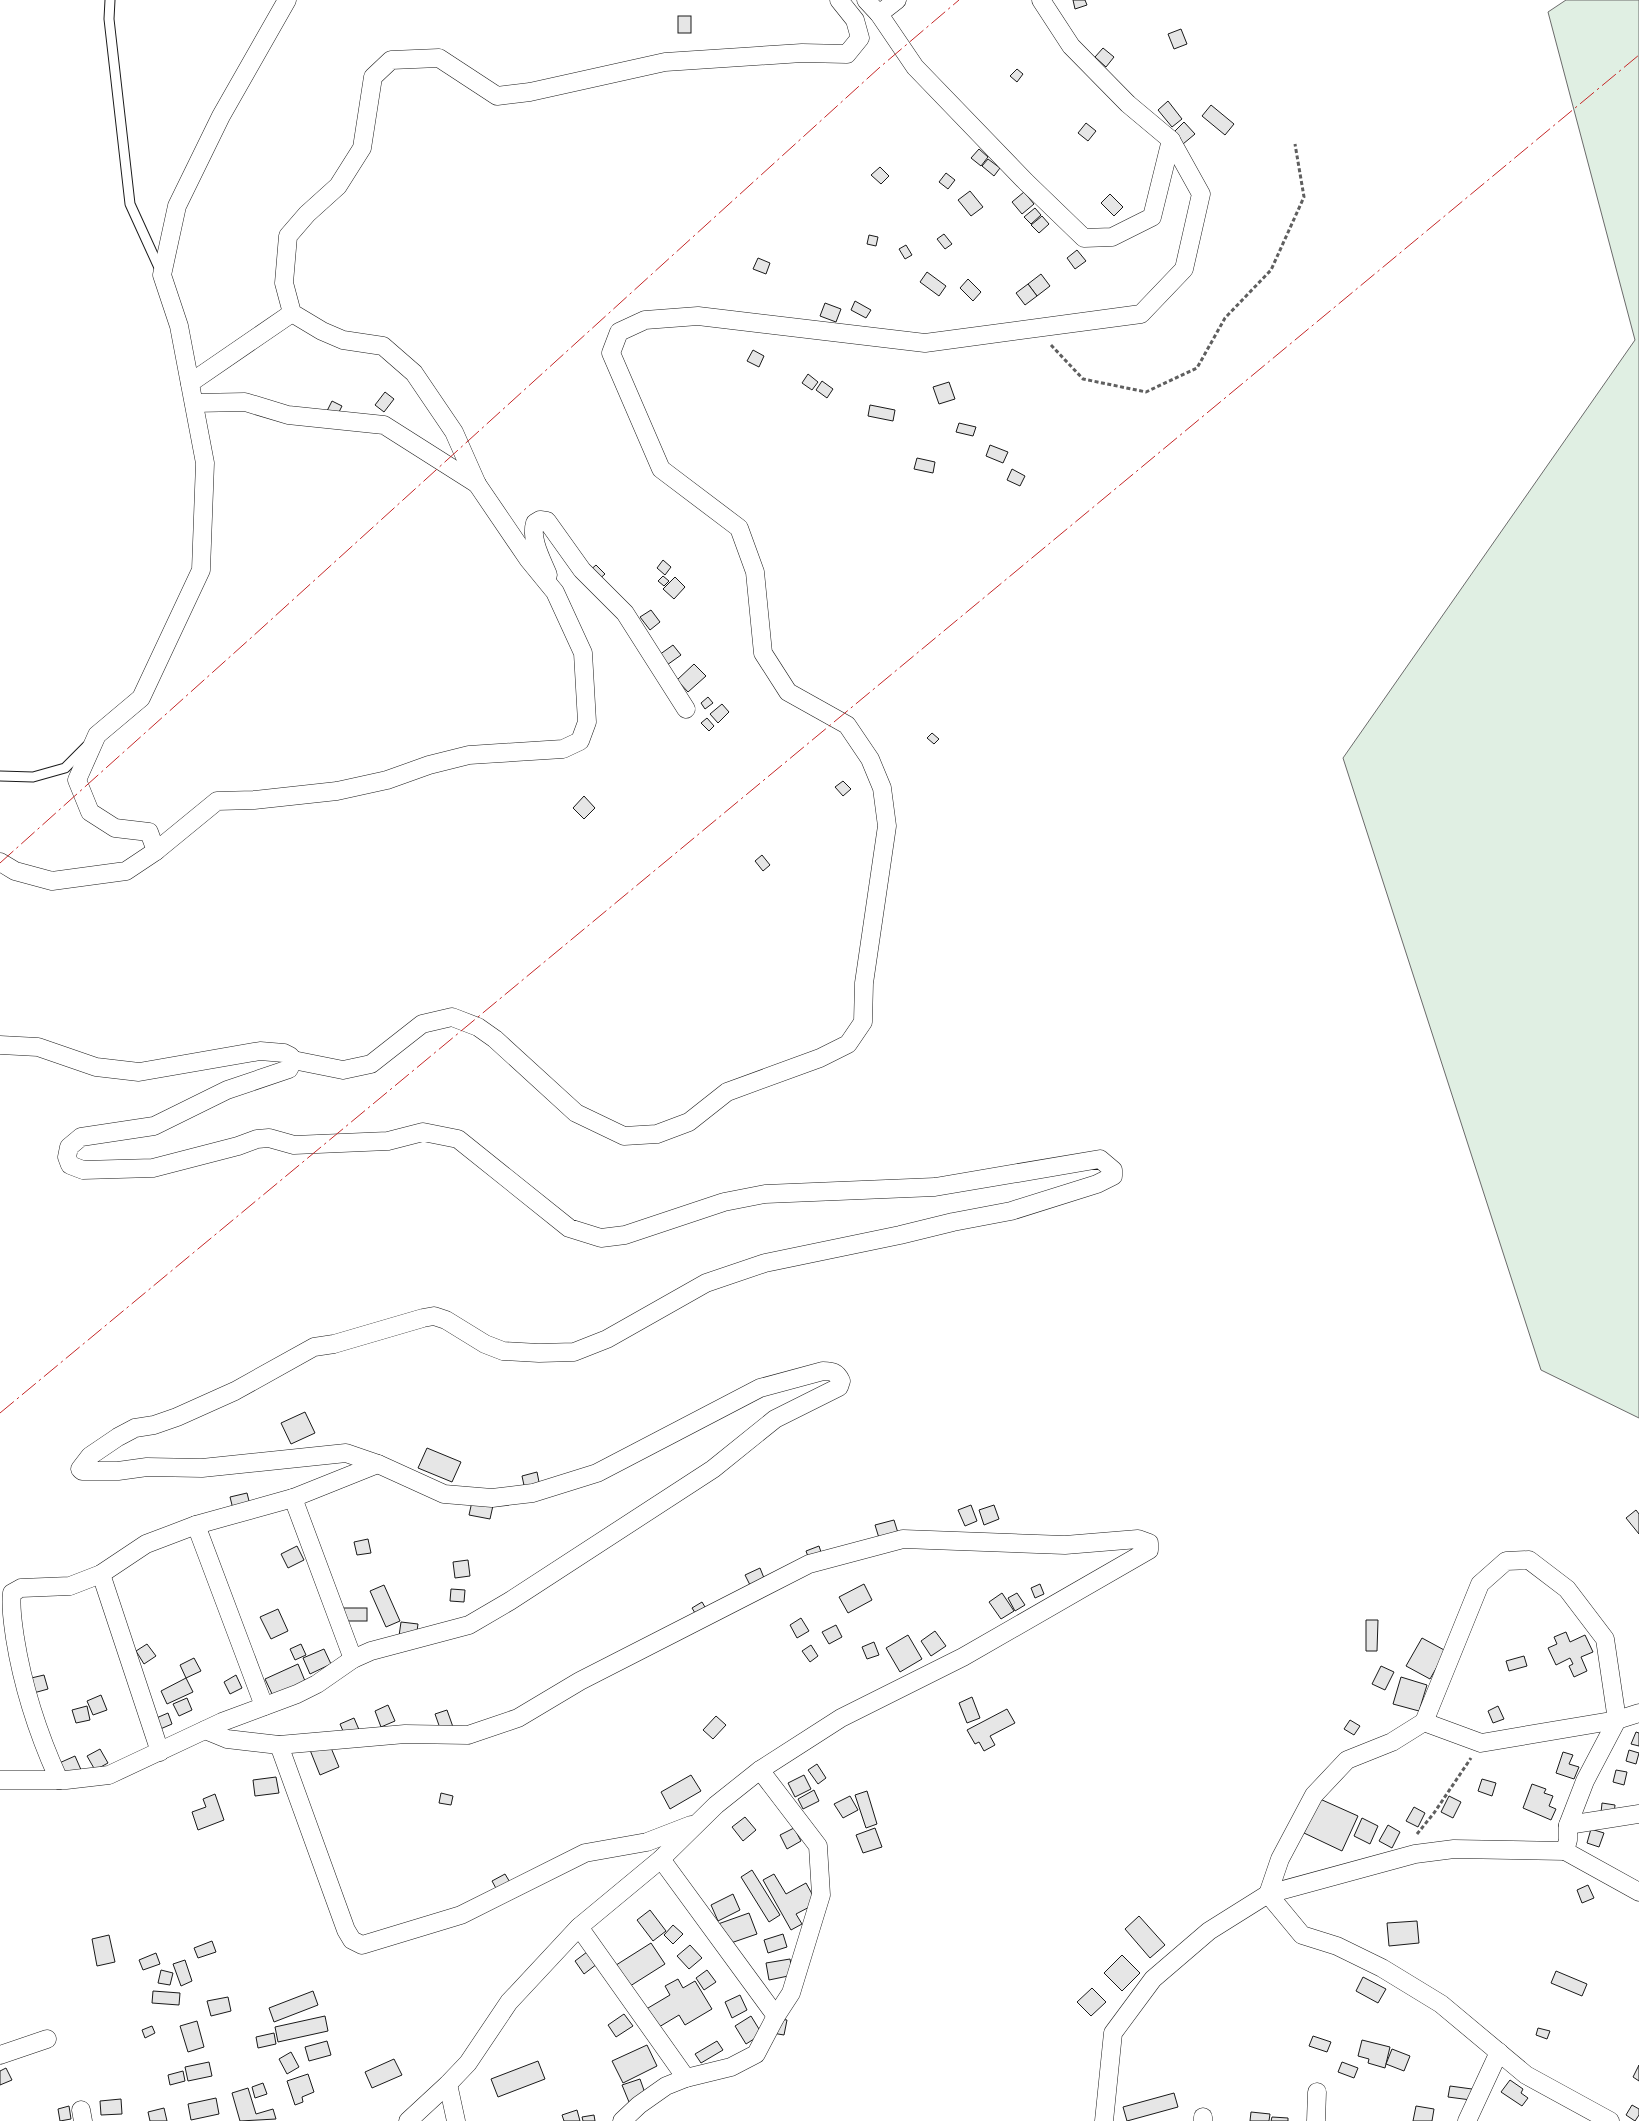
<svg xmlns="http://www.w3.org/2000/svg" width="1639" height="2121" font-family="Cabin,sans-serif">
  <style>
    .green { fill: #e0efe3; stroke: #6a6a6a }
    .building { fill: #e6e6e6; stroke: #1a1a1a }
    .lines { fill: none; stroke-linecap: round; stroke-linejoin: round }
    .service-casing { stroke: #1a1a1a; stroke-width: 11 }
    .minor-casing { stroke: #1a1a1a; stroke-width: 19 }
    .path { stroke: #5f5f5f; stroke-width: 3; stroke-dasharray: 4 2.5; stroke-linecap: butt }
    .service { stroke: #fff; stroke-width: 9 }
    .minor { stroke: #fff; stroke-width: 18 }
    .power { stroke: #c62828; stroke-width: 1; stroke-dasharray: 18 4 2.5 4; stroke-linecap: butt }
  </style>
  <rect width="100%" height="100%" fill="#fff"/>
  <polygon class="green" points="1566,0 1639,0 1639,1418 1541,1370 1343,758 1635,340 1548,12"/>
  <g class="building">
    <polygon points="1073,0 1085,0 1087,5 1075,9"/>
    <rect x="678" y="16" width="13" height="17"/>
    <polygon points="1181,29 1187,44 1174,49 1168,34"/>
    <polygon points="1103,48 1114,57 1106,67 1095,57"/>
    <polygon points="1017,69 1023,74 1017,82 1010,76"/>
    <polygon points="1168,101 1182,119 1172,127 1158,110"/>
    <polygon points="1211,105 1234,124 1225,135 1202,116"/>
    <polygon points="1184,122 1195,134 1183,144 1173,133"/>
    <polygon points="1086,123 1096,131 1088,141 1078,133"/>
    <polygon points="979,149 988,157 981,166 971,158"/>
    <polygon points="988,159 1000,168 994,176 982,166"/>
    <polygon points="880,167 889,176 881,184 871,175"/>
    <polygon points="946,173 955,180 948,189 939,182"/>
    <polygon points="970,191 983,207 971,216 958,200"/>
    <polygon points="1024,192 1034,204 1022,214 1012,202"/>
    <polygon points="1110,194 1123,207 1114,216 1101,203"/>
    <polygon points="1035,208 1041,215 1031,224 1024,217"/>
    <polygon points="1042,216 1049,224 1039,233 1031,225"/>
    <polygon points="944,234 952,244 945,249 937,239"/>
    <polygon points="869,235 878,237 876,246 867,244"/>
    <polygon points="906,245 912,255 905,259 899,249"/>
    <polygon points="1077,250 1086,261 1075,269 1067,258"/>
    <polygon points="758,258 770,263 766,274 753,269"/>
    <polygon points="927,272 946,286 939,296 920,282"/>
    <polygon points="1041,274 1050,286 1037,296 1028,284"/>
    <polygon points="968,279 981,292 973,301 960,288"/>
    <polygon points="1028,284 1037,296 1025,305 1016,293"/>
    <polygon points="855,301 871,310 866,318 851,310"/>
    <polygon points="825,303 841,309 836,322 820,316"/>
    <polygon points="753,350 764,356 759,367 747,361"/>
    <polygon points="808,374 818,382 812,390 802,383"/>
    <polygon points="822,381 833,389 827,398 816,390"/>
    <polygon points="949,382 955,399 939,404 933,387"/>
    <polygon points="385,392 394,399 384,412 375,405"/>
    <polygon points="332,401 342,406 337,416 327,411"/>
    <polygon points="870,405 895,410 893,421 868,416"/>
    <polygon points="959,423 976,427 973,436 956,432"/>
    <polygon points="990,445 1008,452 1003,463 986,456"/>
    <polygon points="917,458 935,462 933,473 914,469"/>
    <polygon points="1012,469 1025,476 1020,486 1007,480"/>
    <polygon points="663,560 671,567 665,575 657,568"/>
    <polygon points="596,565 605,574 597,581 588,572"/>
    <polygon points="663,576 669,581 664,586 658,581"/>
    <polygon points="675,577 685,587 674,599 663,589"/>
    <polygon points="651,610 660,622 650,630 640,617"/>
    <polygon points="673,645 681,655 667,665 659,655"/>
    <polygon points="694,664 706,676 688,692 677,680"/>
    <polygon points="708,697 713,703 705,709 701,703"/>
    <polygon points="722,704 729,712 718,723 710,714"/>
    <polygon points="707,718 714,726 709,731 701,723"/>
    <polygon points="932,733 939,739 934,744 927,738"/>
    <polygon points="843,781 851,789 843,796 835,787"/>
    <polygon points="584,796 595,808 584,819 573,808"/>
    <polygon points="762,855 770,865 763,871 755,861"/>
    <polygon points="305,1412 315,1433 291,1444 281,1423"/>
    <polygon points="427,1448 461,1462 452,1482 418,1468"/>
    <polygon points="537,1472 540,1487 525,1490 522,1476"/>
    <polygon points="247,1493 250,1505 233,1509 230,1497"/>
    <polygon points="473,1497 494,1501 490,1519 469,1515"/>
    <polygon points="971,1505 977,1521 965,1526 958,1510"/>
    <polygon points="994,1505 999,1519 984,1525 979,1510"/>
    <polygon points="1636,1510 1639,1514 1639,1534 1626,1518"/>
    <polygon points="894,1520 898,1533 879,1538 875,1525"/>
    <polygon points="368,1539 371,1553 357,1555 354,1542"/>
    <polygon points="297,1546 304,1560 288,1568 281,1554"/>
    <polygon points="819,1546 823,1558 810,1562 806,1551"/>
    <polygon points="468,1560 470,1576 455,1578 453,1562"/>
    <polygon points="760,1568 764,1578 750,1585 745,1575"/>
    <polygon points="864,1584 872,1600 848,1613 839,1597"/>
    <polygon points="1040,1584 1044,1594 1035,1598 1031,1588"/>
    <polygon points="384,1585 400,1621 386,1627 370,1591"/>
    <polygon points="451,1589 465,1590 464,1602 450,1601"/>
    <polygon points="1002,1593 1014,1611 1001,1619 989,1602"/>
    <polygon points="1017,1593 1025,1605 1015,1611 1008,1598"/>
    <polygon points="702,1602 708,1612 698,1618 692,1608"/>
    <rect x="343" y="1608" width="24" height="13"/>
    <polygon points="278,1609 288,1631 271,1639 260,1617"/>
    <polygon points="801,1618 809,1631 797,1638 790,1625"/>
    <polygon points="1366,1620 1378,1620 1377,1651 1366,1651"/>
    <polygon points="401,1622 418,1624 416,1638 399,1636"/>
    <polygon points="836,1625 842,1637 829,1644 822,1632"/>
    <polygon points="935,1631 946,1646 931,1656 921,1641"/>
    <polygon points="1566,1632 1570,1642 1585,1635 1593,1652 1581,1657 1587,1671 1574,1677 1569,1666 1573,1664 1570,1658 1556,1665 1548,1648 1557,1644 1554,1637"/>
    <polygon points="908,1635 922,1659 900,1672 886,1648"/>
    <polygon points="1422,1638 1446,1651 1430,1679 1406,1666"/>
    <polygon points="874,1642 879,1655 867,1659 862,1647"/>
    <polygon points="147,1644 156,1656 144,1664 136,1651"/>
    <polygon points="301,1644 306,1655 295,1660 290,1649"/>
    <polygon points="811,1645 818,1656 810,1662 802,1651"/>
    <polygon points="324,1649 331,1664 310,1674 303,1658"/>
    <polygon points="1524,1656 1527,1666 1509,1671 1506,1661"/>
    <polygon points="194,1658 201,1671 186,1678 180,1665"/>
    <polygon points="298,1664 305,1681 273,1696 265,1679"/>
    <polygon points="1381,1666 1394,1672 1385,1690 1372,1684"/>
    <polygon points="44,1675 48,1689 30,1694 27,1679"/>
    <polygon points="236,1675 242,1688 230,1694 224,1682"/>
    <polygon points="1401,1677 1427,1685 1419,1711 1393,1704"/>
    <polygon points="186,1678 193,1692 167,1704 161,1691"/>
    <polygon points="101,1695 107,1710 93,1715 87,1701"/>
    <polygon points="972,1697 980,1718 967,1723 959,1703"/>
    <polygon points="187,1698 192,1710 179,1716 173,1704"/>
    <polygon points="388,1705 395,1721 381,1727 375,1711"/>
    <polygon points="87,1706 90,1720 76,1723 72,1710"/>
    <polygon points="1498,1706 1504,1719 1493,1723 1488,1711"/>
    <polygon points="1007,1709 1015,1723 990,1736 995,1745 984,1751 979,1742 975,1744 967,1730"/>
    <polygon points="447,1710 453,1727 441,1731 435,1714"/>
    <polygon points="168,1713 172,1724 158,1730 154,1719"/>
    <polygon points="716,1716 726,1725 713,1739 703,1730"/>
    <polygon points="354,1718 360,1732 346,1738 340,1724"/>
    <polygon points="1350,1720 1360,1726 1354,1735 1344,1729"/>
    <polygon points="1636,1732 1639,1733 1639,1746 1631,1744"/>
    <polygon points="329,1743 339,1767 320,1775 310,1750"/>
    <polygon points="100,1749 108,1763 95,1770 87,1756"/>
    <polygon points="1629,1750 1639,1753 1636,1764 1626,1761"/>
    <polygon points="1563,1752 1573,1755 1569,1764 1579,1767 1574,1779 1556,1773"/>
    <polygon points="75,1756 82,1772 63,1780 57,1764"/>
    <polygon points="817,1764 826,1778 818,1784 808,1770"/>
    <polygon points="1616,1770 1627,1772 1624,1785 1613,1782"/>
    <polygon points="691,1775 701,1791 670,1809 661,1792"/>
    <polygon points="804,1775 811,1789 795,1797 788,1783"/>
    <polygon points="276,1777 279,1793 255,1796 253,1780"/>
    <polygon points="1482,1779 1496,1783 1492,1796 1478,1791"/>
    <polygon points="1532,1784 1546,1789 1544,1793 1553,1796 1549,1806 1556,1809 1551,1820 1523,1808"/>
    <polygon points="814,1790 819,1801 803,1809 798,1799"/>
    <polygon points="867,1791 877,1824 866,1828 855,1795"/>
    <polygon points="441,1793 453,1796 451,1805 439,1803"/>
    <polygon points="215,1794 224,1820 198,1830 192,1812 206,1807 203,1799"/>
    <polygon points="850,1796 858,1810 843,1818 834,1804"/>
    <polygon points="1449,1796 1461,1802 1453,1818 1441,1812"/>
    <polygon points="1320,1799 1358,1816 1342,1851 1304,1833"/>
    <polygon points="1602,1803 1615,1805 1614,1815 1601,1813"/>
    <polygon points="1414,1807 1425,1813 1418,1827 1406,1821"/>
    <polygon points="745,1817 756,1830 743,1841 732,1827"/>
    <polygon points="1362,1818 1378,1826 1370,1844 1354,1836"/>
    <polygon points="1388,1825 1400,1832 1392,1848 1379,1841"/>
    <polygon points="794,1828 801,1841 787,1849 780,1835"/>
    <polygon points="875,1828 882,1847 863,1853 856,1835"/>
    <polygon points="1591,1829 1604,1833 1599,1847 1587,1843"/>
    <polygon points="752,1870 780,1915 769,1922 741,1877"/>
    <polygon points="505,1874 511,1884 498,1892 492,1881"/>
    <polygon points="774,1874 786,1894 806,1883 817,1903 796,1914 802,1924 791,1930 763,1880"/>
    <polygon points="1588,1885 1594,1898 1582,1903 1577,1890"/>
    <polygon points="733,1894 740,1910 718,1921 711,1905"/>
    <polygon points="650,1910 666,1931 653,1941 637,1920"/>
    <polygon points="749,1913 757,1934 725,1945 718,1924"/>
    <polygon points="1139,1916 1165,1945 1150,1958 1125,1929"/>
    <polygon points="1417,1921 1419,1943 1389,1946 1387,1923"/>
    <polygon points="673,1925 683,1934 673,1944 664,1935"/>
    <polygon points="783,1934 787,1947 768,1953 764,1940"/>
    <polygon points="109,1935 115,1962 97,1966 92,1939"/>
    <polygon points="212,1941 216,1952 198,1958 194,1948"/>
    <polygon points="651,1943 665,1964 627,1988 613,1967"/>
    <polygon points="690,1945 702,1958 689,1969 677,1956"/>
    <polygon points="587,1952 597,1964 584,1974 575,1961"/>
    <polygon points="156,1953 160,1964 143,1970 139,1960"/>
    <polygon points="1122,1955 1140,1973 1122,1991 1104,1973"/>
    <polygon points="790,1959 793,1975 769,1980 766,1963"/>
    <polygon points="185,1960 192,1981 181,1986 173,1964"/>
    <polygon points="161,1970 173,1973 170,1985 158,1983"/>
    <polygon points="707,1970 716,1982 704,1990 696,1978"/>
    <polygon points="1556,1971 1587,1984 1582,1996 1551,1983"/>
    <polygon points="1363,1977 1386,1989 1378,2003 1356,1991"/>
    <polygon points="678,1979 683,1988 695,1981 712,2009 685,2025 679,2015 654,2030 643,2011 670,1995 665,1986"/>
    <polygon points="1092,1988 1106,2002 1091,2016 1077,2002"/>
    <polygon points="153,1991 180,1993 179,2005 152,2003"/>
    <polygon points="313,1991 318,2005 274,2022 269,2008"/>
    <polygon points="740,1995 747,2010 732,2018 725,2002"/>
    <polygon points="228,1997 231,2011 211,2016 207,2001"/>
    <polygon points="624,2014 633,2026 616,2037 608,2025"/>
    <polygon points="325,2016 328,2031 278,2042 275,2027"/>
    <polygon points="751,2016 762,2034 746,2044 735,2026"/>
    <polygon points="775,2018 787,2020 784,2035 772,2033"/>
    <polygon points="197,2021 204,2047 188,2052 180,2026"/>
    <polygon points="152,2026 155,2033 145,2038 142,2030"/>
    <polygon points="1538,2028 1550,2031 1547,2039 1536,2035"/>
    <polygon points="274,2033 276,2044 258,2048 256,2037"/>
    <polygon points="1313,2036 1331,2042 1327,2052 1309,2046"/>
    <polygon points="1362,2040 1390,2047 1385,2068 1368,2063 1369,2059 1358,2056"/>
    <polygon points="327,2041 331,2055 309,2061 305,2047"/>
    <polygon points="717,2041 723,2050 701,2063 695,2054"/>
    <polygon points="647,2045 657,2066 623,2083 612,2061"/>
    <polygon points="1392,2049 1410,2056 1404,2071 1386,2064"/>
    <polygon points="291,2052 299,2067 287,2074 279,2059"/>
    <polygon points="394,2059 402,2075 372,2088 365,2072"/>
    <polygon points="538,2061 545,2079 498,2097 491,2079"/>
    <polygon points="209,2062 212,2076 188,2081 185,2067"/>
    <polygon points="1342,2062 1358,2068 1354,2078 1338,2072"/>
    <polygon points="1639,2065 1639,2081 1633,2077"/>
    <polygon points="6,2068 12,2080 0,2085 0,2071"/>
    <polygon points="183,2071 185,2081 170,2085 168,2075"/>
    <polygon points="308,2074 314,2092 302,2097 303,2102 295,2105 287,2081"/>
    <polygon points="640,2079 646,2096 629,2102 622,2085"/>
    <polygon points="1510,2080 1523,2089 1521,2093 1528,2098 1522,2106 1501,2092"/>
    <polygon points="263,2083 267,2094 255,2098 252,2087"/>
    <polygon points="1450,2086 1472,2089 1471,2100 1448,2097"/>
    <polygon points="248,2088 256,2114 273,2109 276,2119 240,2121 232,2093"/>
    <polygon points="1174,2093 1178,2107 1127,2121 1123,2107"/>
    <polygon points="216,2098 219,2114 191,2120 188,2104"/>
    <polygon points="121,2099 122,2114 101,2115 100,2101"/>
    <polygon points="1632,2105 1639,2109 1639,2115 1635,2121 1626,2115"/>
    <polygon points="69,2106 71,2119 60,2121 58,2109"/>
    <polygon points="1416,2106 1434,2109 1432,2121 1413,2121"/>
    <polygon points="164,2108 167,2121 150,2121 148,2112"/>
    <polygon points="577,2110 580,2121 564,2121 562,2115"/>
    <polygon points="1251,2112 1270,2114 1269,2121 1250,2121"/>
    <polygon points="594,2115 595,2121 583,2121 582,2117"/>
    <polygon points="1272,2117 1288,2118 1288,2121 1271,2121"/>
  </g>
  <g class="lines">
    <g class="service-casing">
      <g id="service">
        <polyline points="110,0 109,19 130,204 161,272"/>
        <polyline points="0,776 33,777 65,768 87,746"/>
      </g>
    </g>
    <g class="minor-casing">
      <g id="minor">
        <polyline points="866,0 879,14 915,67 1026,182 1084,238 1112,237 1152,217 1171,140 1128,104 1071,46 1041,0"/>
        <polyline points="879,14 897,0"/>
        <polyline points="190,383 292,313"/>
        <polyline points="194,403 245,402 288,415 384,425 477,484"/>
        <path d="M548,575c-6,-15 -18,-36 -13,-52l5,-3 7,1 35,49 43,43 61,96"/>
        <polyline points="156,851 217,801 254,800 337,791 387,780 429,765 469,755 563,749 580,741 587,722 583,653 555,592 528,559 477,484 454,432 414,373 383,346 343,340 322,331 292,313 284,283 288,236 307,214 338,186 362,148 373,77 391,60 439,58 497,96 530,92 665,62 802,53 847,54 860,38 855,20 839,0"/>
        <polyline points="0,862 15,871 52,881 126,871 156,851 149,832 115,828 90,812 77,780 97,735 141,698 201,570 205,463 179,326 162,275 177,206 221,116 287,0"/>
        <path d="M0,1045l38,2 58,20 43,5 121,-21 24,2 6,3 3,4 -4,9 -62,21 -73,36 -73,11 -12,10 -2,10 3,8 13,5 70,-2 85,-22 19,-7 12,-1 25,7 94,-4 35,-9 35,7 111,89 32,10 24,-3 99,-33 41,-8 170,-7 165,-28 13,11v6l-16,8 -86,27 -58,11 -53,13 -135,28 -59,20 -99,56 -33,13 -35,1 -36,-2 -18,-7 -39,-24 -12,-4 -11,2 -89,26 -20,3 -79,44 -58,26 -23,8 -19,3 -17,9 -28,19 -10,13 2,2h36l29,-4 55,1 144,-15 32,11 66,30 48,4 41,-5 64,-20 163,-85 63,-17c9,0 14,1 18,10l-2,6 -64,32 -62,50 -203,132 -41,24 -98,26 -18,8 -36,25 -20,10 -75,28 -113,53 -43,5h-66"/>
        <polyline points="293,1060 343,1070 371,1064 422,1024 452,1017 478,1027 495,1039 576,1113 624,1136 657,1134 689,1122 727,1092 820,1058 848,1044 863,1022 864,983 887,826 882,788 870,759 847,725 788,692 763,653 755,572 739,528 661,469 611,353 619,332 645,320 698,316 925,343 1141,314 1184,269 1201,194 1171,140"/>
        <polyline points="293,1498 353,1659"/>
        <polyline points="196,1525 264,1706"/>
        <polyline points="101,1574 160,1752"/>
        <polyline points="1424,1722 1481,1743 1617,1720 1639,1713"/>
        <polyline points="205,1730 227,1739 279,1745 405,1734 468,1735 518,1718 580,1681 809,1564 903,1539 1065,1545 1138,1539 1149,1543 1149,1550 963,1657 841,1718 760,1770 716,1805 661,1859 579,1927 509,2002 468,2063 448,2084 408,2121"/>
        <polyline points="279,1745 346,1930 352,1940 362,1945 461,1915 585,1853 647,1842 691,1825"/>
        <path d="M59,1780c-21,-46 -36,-92 -44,-142 -2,-15 -5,-30 -3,-45l9,-5 49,-2 31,-12 45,-30 50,-19 97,-27 85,-34"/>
        <polyline points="1568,1825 1639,1814"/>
        <polyline points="661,1859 776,2016"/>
        <polyline points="579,1927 686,2078"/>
        <polyline points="0,2055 47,2039"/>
        <polyline points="448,2084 456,2121"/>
        <polyline points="81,2110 83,2121"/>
        <polyline points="622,2121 639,2105 666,2086 686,2078 731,2067 756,2054 776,2016 791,1993 821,1895 818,1846 760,1770"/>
        <polyline points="1104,2121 1113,2033 1153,1979 1209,1931 1268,1894 1415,1854 1454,1849 1565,1851"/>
        <polyline points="1203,2121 1203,2117"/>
        <polyline points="1316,2121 1317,2092"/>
        <polyline points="1467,2121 1499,2052"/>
        <polyline points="1610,2121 1526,2075 1441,2004 1382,1968 1337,1946 1302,1935 1268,1894 1280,1859 1314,1795 1347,1760 1392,1742 1424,1722 1480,1584 1506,1561 1529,1560 1567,1589 1605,1639 1617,1720 1585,1781 1568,1825 1568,1840 1565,1851 1639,1892"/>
      </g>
    </g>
    <g class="path">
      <polyline points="1051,345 1083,379 1146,392 1197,368 1225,318 1271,270 1304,197 1295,144"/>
      <polyline points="1417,1834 1434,1813 1471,1758"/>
    </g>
    <use href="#service" class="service"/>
    <use href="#minor" class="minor"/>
    <g class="power">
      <polyline points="0,863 252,637 879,68 959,0"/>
      <polyline points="0,1413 1639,55"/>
    </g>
  </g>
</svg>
